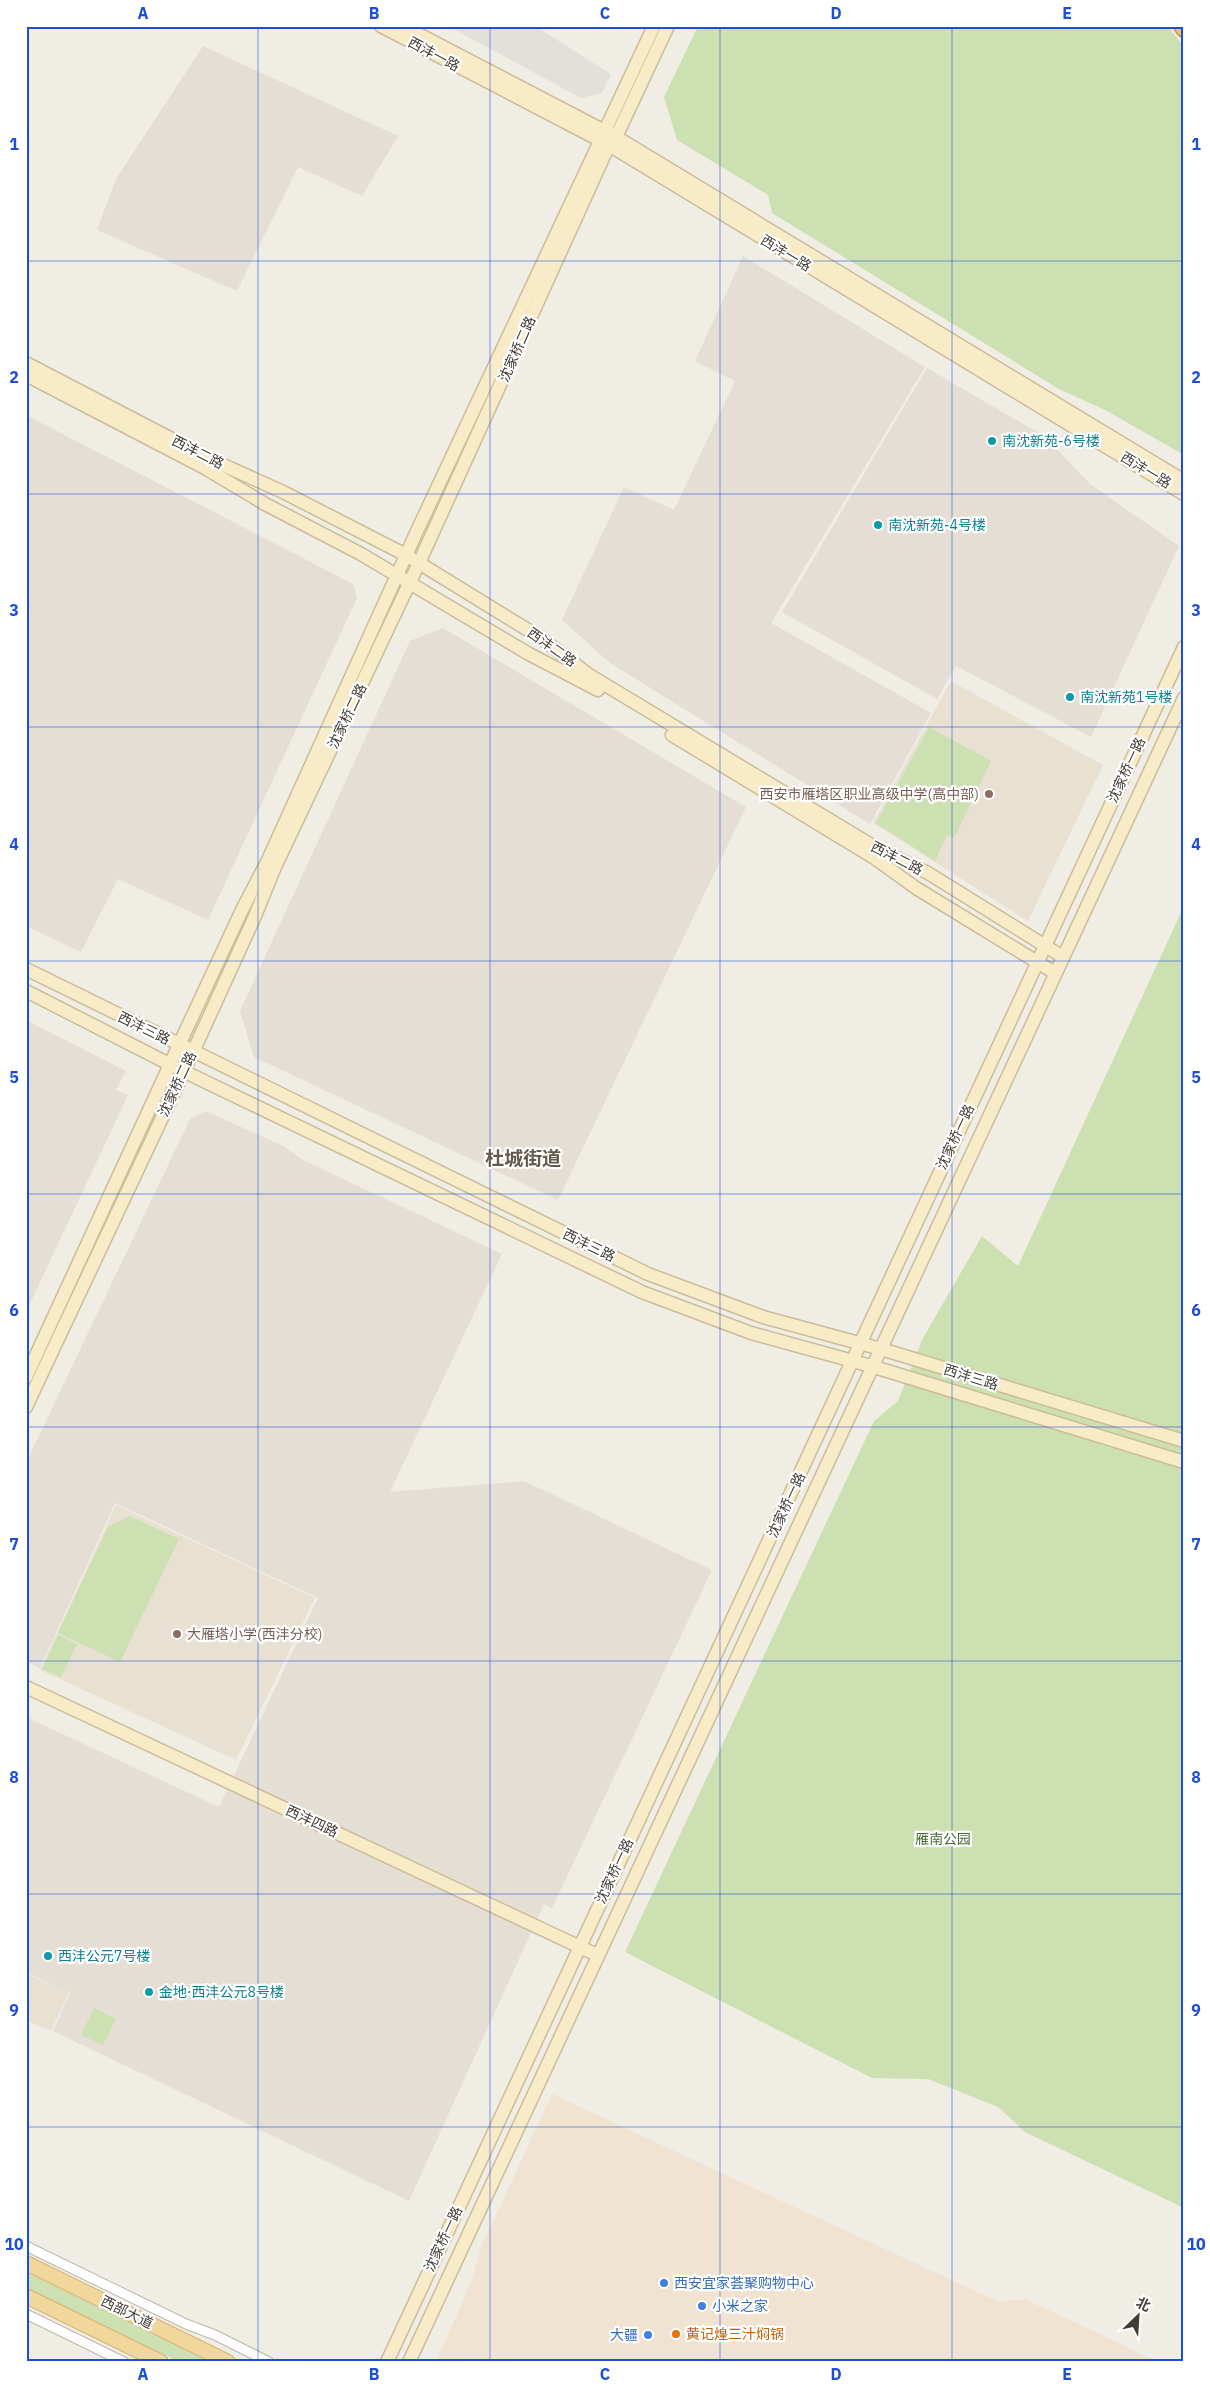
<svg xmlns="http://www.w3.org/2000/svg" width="1210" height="2388" font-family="'IBM Plex Sans','Noto Sans SC',sans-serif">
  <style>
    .residential { fill: #e4ded4 }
    .commercial { fill: #f0e3d2 }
    .industrial { fill: #e3dfda }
    .education { fill: #e8e1d1 }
    .green { fill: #cde0b2 }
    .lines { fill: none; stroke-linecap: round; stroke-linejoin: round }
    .street-casing { stroke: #beb7ac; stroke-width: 11 }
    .secondary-casing { stroke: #cbbd9a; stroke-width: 15 }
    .primary-casing { stroke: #d5b36f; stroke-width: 16 }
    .highway-casing { stroke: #cb9545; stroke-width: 18 }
    .street { stroke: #fff; stroke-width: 9 }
    .secondary { stroke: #f8ebc8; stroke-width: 12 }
    .primary { stroke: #f2d79d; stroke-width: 14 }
    .highway { stroke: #edc074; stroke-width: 15 }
    .grid { fill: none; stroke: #1d4ed8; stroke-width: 1; stroke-opacity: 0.55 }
    .culture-dot { fill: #0f9aa8; stroke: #fff; stroke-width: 2 }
    .education-dot { fill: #8d6e63; stroke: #fff; stroke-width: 2 }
    .shop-dot { fill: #3f7fe0; stroke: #fff; stroke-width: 2 }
    .food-dot { fill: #e8710a; stroke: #fff; stroke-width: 2 }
    .labels { text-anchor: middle; stroke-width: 4.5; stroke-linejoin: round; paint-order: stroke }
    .street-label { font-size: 14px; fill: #423d36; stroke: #fff }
    .culture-label { font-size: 14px; fill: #0d838f; stroke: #fff; text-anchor: start }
    .education-label { font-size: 14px; fill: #785e54; stroke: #fff; text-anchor: end }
    .park-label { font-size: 14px; fill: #496d30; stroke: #fff }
    .shop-label { font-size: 14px; fill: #366cbe; stroke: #fff; text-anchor: start }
    .food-label { font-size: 14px; fill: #c56008; stroke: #fff; text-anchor: start }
    .district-label { font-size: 19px; font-weight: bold; fill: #645a4e; stroke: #fff }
    .neatline { fill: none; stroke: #1d4ed8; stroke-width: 2 }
    .grid-label { font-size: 16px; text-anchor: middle; font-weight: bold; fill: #1d4ed8 }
  </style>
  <rect width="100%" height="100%" fill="#f0ede5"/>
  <g class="residential">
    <polygon points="203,46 398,136 362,196 298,167 237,291 97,230 116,179"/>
    <polygon points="743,256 925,367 771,623 931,713 870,824 610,663 562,620 624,487 674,510 735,381 695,361"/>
    <polygon points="927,368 1044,436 1090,484 1179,546 1091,737 956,666 937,699 782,612"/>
    <polygon points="26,415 353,584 357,598 208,920 118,879 81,952 26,926"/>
    <polygon points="443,628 746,807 558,1200 254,1057 240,1011 410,641"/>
    <polygon points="26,1020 126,1071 116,1090 128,1095 26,1312"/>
    <polygon points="206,1111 285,1147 303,1160 502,1254 390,1492 524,1481 712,1570 552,1908 544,1904 409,2201 53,2031 70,1993 26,1972 26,1717 219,1807 318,1598 115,1503 40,1668 26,1661 26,1463 190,1119"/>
  </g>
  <polygon class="commercial" points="552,2094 999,2302 1025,2299 1159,2362 436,2362 473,2278 480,2250"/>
  <polygon class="industrial" points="448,26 535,26 611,74 602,93 581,98"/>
  <g class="education">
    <polygon points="951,681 1103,765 1028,921 873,823"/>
    <polygon points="116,1505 315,1598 236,1760 40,1670"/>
    <polygon points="26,1973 69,1993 51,2031 26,2020"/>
  </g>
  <g class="green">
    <polygon points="698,26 1168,26 1184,47 1184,455 1107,411 1059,389 772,213 768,195 677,140 664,97"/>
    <polygon points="929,727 991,761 954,838 947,835 935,861 876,823"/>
    <polygon points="1184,906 1184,2208 1025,2132 998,2107 928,2079 872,2078 625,1952 874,1421 898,1401 923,1338 982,1236 1018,1266"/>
    <polygon points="130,1516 179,1539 120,1662 58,1633 108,1527"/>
    <polygon points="58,1635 77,1644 61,1677 42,1669"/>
    <polygon points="94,2008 116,2019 103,2045 81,2035"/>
    <polygon points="26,2272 210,2362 179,2362 26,2288"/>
  </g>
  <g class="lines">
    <g class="street-casing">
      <g id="street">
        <polyline points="26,2246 186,2324 215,2335 269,2362"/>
        <polyline points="26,2314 124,2362"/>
      </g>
    </g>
    <g class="secondary-casing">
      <g id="secondary">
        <polyline points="381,26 609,145 1184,494"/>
        <polyline points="403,26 616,137 1184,481"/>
        <polyline points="26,363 210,459 283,492 406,555 541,638 589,675 876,848 928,873 1063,957"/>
        <polyline points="26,375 205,468 265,504 361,554 529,654 598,690"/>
        <polyline points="672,735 873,857 916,888 1055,973"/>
        <polyline points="26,969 648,1274 763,1317 881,1349 1184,1441"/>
        <polyline points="26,991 183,1071 642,1292 751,1333 871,1366 1184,1462"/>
        <polyline points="26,1377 179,1045 242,910 268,860 417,531 654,26"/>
        <polyline points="26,1407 193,1052 255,916 275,867 419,563 609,145 616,137 668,26"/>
        <polyline points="26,1687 597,1955"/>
        <polyline points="387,2362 1184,647"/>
        <polyline points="409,2362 1184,698"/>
      </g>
    </g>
    <g class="primary-casing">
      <g id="primary">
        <polyline points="26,2263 228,2362"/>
        <polyline points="26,2296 161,2362"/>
      </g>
    </g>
    <g class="highway-casing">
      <polyline id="highway" points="1182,26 1184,29"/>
    </g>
    <use href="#street" class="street"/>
    <use href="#secondary" class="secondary"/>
    <use href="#primary" class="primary"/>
    <use href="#highway" class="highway"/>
  </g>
  <path class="grid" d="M258,26v2336M490,26v2336M720,26v2336M952,26v2336M26,261h1158M26,494h1158M26,727h1158M26,961h1158M26,1194h1158M26,1427h1158M26,1661h1158M26,1894h1158M26,2127h1158"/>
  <g class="culture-dot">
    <circle cx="992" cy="441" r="5"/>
    <circle cx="878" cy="525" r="5"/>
    <circle cx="1070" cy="697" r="5"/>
    <circle cx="48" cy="1956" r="5"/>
    <circle cx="149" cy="1992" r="5"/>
  </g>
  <g class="education-dot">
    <circle cx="989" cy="794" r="5"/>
    <circle cx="177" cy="1634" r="5"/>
  </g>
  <g class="shop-dot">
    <circle cx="664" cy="2283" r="5"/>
    <circle cx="702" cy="2306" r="5"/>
    <circle cx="648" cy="2335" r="5"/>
  </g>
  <circle class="food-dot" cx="676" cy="2334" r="5"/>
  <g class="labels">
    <g class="street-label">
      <text transform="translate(434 54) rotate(28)" y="5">西沣一路</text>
      <text transform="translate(786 253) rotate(31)" y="5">西沣一路</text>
      <text transform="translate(517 349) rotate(-66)" y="5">沈家桥二路</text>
      <text transform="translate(198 452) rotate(27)" y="5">西沣二路</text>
      <text transform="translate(1146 470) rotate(31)" y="5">西沣一路</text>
      <text transform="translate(552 647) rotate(35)" y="5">西沣二路</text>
      <text transform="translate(347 716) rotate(-64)" y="5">沈家桥二路</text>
      <text transform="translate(1126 770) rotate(-65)" y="5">沈家桥一路</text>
      <text transform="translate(897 858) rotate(27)" y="5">西沣二路</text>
      <text transform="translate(144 1028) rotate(26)" y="5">西沣三路</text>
      <text transform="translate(177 1084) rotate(-65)" y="5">沈家桥二路</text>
      <text transform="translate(955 1137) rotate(-65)" y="5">沈家桥一路</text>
      <text transform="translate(589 1245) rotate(26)" y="5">西沣三路</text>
      <text transform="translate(971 1377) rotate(17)" y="5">西沣三路</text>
      <text transform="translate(786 1505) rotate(-65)" y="5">沈家桥一路</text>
      <text transform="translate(312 1821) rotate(25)" y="5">西沣四路</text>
      <text transform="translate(614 1871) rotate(-65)" y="5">沈家桥一路</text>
      <text transform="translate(443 2239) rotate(-65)" y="5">沈家桥一路</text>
      <text transform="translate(127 2312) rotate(26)" y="5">西部大道</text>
    </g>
    <g class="culture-label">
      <text x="1002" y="446">南沈新苑-6号楼</text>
      <text x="888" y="530">南沈新苑-4号楼</text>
      <text x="1080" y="702">南沈新苑1号楼</text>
      <text x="58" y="1961">西沣公元7号楼</text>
      <text x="159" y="1997">金地·西沣公元8号楼</text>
    </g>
    <g class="education-label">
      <text x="979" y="799">西安市雁塔区职业高级中学(高中部)</text>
      <text x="187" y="1639" text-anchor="start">大雁塔小学(西沣分校)</text>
    </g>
    <g class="park-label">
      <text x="943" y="1844">雁南公园</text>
    </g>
    <g class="shop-label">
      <text x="674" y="2288">西安宜家荟聚购物中心</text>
      <text x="712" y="2311">小米之家</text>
      <text x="638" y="2340" text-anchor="end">大疆</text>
    </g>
    <g class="food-label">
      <text x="686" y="2339">黄记煌三汁焖锅</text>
    </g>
    <g class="district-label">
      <text x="523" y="1165">杜城街道</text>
    </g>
  </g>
  <rect width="1210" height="2388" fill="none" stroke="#ffffff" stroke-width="55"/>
  <g transform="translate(1138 2316) rotate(25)" stroke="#ffffff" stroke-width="4" paint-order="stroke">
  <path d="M0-4L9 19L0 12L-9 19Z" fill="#423d36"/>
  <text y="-8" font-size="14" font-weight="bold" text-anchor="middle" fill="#423d36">北</text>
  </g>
  <rect x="28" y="28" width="1154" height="2332" class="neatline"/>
  <g class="grid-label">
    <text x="143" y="19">A</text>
    <text x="374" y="19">B</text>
    <text x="605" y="19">C</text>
    <text x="836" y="19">D</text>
    <text x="1067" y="19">E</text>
    <text x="14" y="150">1</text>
    <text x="1196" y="150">1</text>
    <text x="14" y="383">2</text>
    <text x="1196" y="383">2</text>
    <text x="14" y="616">3</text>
    <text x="1196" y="616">3</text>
    <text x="14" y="850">4</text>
    <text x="1196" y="850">4</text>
    <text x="14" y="1083">5</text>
    <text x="1196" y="1083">5</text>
    <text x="14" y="1316">6</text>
    <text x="1196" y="1316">6</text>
    <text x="14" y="1550">7</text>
    <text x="1196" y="1550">7</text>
    <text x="14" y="1783">8</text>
    <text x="1196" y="1783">8</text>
    <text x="14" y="2016">9</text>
    <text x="1196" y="2016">9</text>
    <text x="14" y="2250">10</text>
    <text x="1196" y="2250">10</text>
    <text x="143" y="2380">A</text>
    <text x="374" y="2380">B</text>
    <text x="605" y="2380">C</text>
    <text x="836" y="2380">D</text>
    <text x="1067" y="2380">E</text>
  </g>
</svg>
